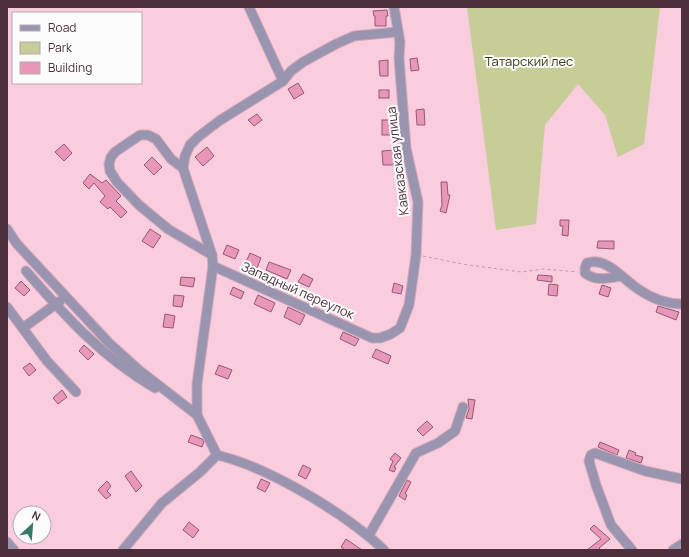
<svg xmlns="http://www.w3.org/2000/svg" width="689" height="557" font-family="Manrope,sans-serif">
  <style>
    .green { fill: #c6cd96 }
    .building { fill: #e897b9; stroke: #965772 }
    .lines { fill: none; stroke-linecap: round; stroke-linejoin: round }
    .minor-casing { stroke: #d3aaba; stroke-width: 11 }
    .path { stroke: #c39cab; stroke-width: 1; stroke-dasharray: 3 3; stroke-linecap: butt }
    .minor { stroke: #9994b0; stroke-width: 9 }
    .labels { text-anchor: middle; stroke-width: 4; stroke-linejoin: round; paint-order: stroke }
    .park-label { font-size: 13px; fill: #373a17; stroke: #fcfcfc }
    .street-label { font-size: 13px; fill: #4d303c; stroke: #fcfcfc }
  </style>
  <rect width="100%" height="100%" fill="#f9cdde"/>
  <polygon class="green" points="467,7 660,7 644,144 618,157 605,115 578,84 545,125 536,224 496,230"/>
  <g class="building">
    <polygon points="387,10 388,16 386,16 386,26 375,26 375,16 374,16 373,11"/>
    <polygon points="417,58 419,70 411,71 410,59"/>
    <polygon points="388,60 388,76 380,76 379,61"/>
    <polygon points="298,83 304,93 294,99 288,89"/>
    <rect x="379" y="90" width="10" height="8"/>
    <polygon points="424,109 425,125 417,125 416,110"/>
    <polygon points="257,114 262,120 254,126 248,120"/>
    <rect x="382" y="120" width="9" height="15"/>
    <polygon points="64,144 72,153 64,161 55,152"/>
    <polygon points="207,147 214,156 203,166 195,157"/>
    <polygon points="393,150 394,165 383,165 382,151"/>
    <polygon points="152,157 162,167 154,175 144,165"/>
    <polygon points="90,174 102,183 106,180 121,196 116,201 127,212 121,218 110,207 108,209 100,202 105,196 94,183 89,189 83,183"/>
    <polygon points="441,182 447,182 448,195 450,195 446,213 440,211 442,205"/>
    <polygon points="560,220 569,220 568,236 562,235 563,226 560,226"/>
    <polygon points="150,229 161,236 153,248 142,241"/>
    <polygon points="598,241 614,241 614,249 597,248"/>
    <polygon points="227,245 239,250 235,259 223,254"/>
    <polygon points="250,253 261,258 257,268 246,262"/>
    <polygon points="269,262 291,270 287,279 266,270"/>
    <polygon points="303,274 313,279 309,287 298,282"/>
    <polygon points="538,275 552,276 552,282 537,280"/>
    <polygon points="181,277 195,278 193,287 180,285"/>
    <polygon points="21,281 30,290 24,296 15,288"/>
    <polygon points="394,283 403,286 401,294 392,292"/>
    <polygon points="549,284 558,285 557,296 548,295"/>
    <polygon points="602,285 611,288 608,297 599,294"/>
    <polygon points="233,287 244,292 241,299 230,294"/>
    <polygon points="174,295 184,296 182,307 173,306"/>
    <polygon points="258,295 275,303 271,312 254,304"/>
    <polygon points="658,306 679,312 676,320 656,312"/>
    <polygon points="288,307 305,315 300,325 284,317"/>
    <polygon points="165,314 175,316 173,328 163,327"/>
    <polygon points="343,332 359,339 355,346 340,339"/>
    <polygon points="84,345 94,354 88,360 79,351"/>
    <polygon points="376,349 391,356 388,364 372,357"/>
    <polygon points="30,363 36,370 29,376 23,368"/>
    <polygon points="219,365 232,370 228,379 215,374"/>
    <polygon points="62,390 67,397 58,404 53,398"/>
    <polygon points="468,399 475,400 472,419 466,418 469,409"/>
    <polygon points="427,421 433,427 423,436 417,430"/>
    <polygon points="191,435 202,439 204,442 202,447 188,442"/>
    <polygon points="600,442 619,450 617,455 598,447"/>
    <polygon points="629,450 636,453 635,455 643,457 641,463 626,458"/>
    <polygon points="395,453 401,458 394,467 396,468 394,472 389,470 393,461 390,459"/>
    <polygon points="303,465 311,469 306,479 298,475"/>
    <polygon points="131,471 142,486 136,492 125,476"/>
    <polygon points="261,479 270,483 265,492 257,488"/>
    <polygon points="407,480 411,482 405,494 407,495 405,500 399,496"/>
    <polygon points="107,481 111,486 107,491 111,495 106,499 98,490"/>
    <polygon points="189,522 199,530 193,538 183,530"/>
    <polygon points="594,525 610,539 599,548 601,550 587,550 601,539 590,529"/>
    <polygon points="346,539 362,550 345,550 341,547"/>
  </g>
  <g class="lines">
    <g class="minor-casing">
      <g id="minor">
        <polyline points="249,7 283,81"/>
        <polyline points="183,168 171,159 156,139 148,135 140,135 115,152 111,157 109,164 110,171 117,182 139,205 168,229 212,255"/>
        <path d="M7,229l10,15 92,99 30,27 58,45 20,40c29,7 54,19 79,33 32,18 62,37 88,62"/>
        <polyline points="213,266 372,338 380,338 391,334 400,328 409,305 416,255 418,202 406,148 399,58 400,42 394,7"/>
        <path d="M26,271c39,45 77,87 129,117"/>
        <path d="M622,276c-13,2 -26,6 -37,-3v-5l2,-5c19,-7 37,17 51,26 13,9 28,15 44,15"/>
        <polyline points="7,307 47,361 76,392"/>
        <polyline points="23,328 60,301"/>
        <polyline points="197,415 197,384 213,266 212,255 183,168 185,156 190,145 198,137 219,121 283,81 291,71 303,62 336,44 354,36 397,32"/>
        <polyline points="369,535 416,453 438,443 455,431 463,407"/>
        <polyline points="7,542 14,550"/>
        <polyline points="123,550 162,503 200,472 217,455"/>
        <polyline points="632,550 611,525 596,485 589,461 591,455 595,453 645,471 682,479"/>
        <polyline points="673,550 682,544"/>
      </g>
    </g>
    <polyline class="path" points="423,256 462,264 521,272 543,269 578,272"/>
    <use href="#minor" class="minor"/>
  </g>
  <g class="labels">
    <g class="park-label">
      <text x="529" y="66">Татарский лес</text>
    </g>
    <g class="street-label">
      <text transform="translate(397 161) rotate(-97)" y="5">Кавказская улица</text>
      <text transform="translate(298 290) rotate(24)" y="5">Западный переулок</text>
    </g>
  </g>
  <rect width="689" height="557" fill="none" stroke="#4d303c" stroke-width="16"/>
  <rect x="12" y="12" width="130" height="72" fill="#fcfcfc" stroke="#b6aaaf"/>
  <rect x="20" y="25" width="20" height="6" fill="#9994b0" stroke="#b6aaaf"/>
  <text x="48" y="32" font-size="12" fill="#4d303c">Road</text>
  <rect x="20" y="42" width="20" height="12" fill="#c6cd96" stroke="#b6aaaf"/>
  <text x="48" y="52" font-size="12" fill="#4d303c">Park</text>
  <rect x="20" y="62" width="20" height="12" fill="#e897b9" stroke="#b6aaaf"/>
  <text x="48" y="72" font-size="12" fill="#4d303c">Building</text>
  <g transform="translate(32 525) rotate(26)"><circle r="19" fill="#fcfcfc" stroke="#b6aaaf"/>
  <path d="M0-3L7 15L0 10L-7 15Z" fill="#397968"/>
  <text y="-6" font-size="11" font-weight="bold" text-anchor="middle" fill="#4d303c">N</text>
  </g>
</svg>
